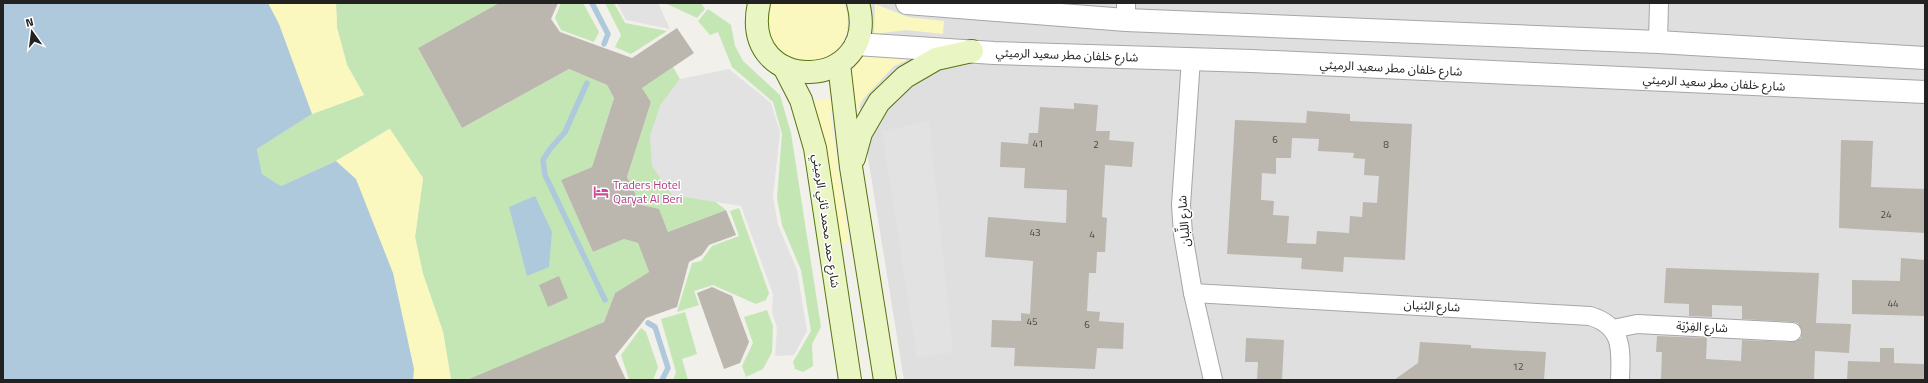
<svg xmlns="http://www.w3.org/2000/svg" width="1928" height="383" font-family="'Titillium Web','Noto Sans Arabic',sans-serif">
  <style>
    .residential { fill: #e0dfdf }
    .grass { fill: #c4e6b5 }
    .sand { fill: #faf8bf }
    .parking { fill: #e2e2e2 }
    .water { fill: #aec9db }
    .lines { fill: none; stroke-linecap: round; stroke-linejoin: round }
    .stream { stroke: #aec9db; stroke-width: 5.5 }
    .building { fill: #bbb7af; fill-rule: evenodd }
    .minor-casing { stroke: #a6a6a6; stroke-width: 20 }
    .tertiary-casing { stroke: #a6a6a6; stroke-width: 24 }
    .secondary-casing { stroke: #57740e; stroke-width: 24 }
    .minor { stroke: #fff; stroke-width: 18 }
    .tertiary { stroke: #fff; stroke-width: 22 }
    .secondary { stroke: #eaf5c4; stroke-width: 22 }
    .labels { text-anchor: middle; stroke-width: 3; stroke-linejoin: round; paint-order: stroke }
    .number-label { font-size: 10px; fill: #484745 }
    .street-label { font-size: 12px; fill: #222; stroke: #fff }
    .hotel-label { font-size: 12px; fill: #b23c85; stroke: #fff; text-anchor: start }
  </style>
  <rect width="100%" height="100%" fill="#f1f0ea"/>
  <polygon class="residential" points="843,3 1925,3 1925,380 904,380"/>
  <g class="grass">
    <polygon points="336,3 499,3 418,48 462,128 569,69 607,85 614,98 592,167 561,180 593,252 624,239 638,243 649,272 615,293 604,322 491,380 451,380 443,332 423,274 415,237 423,178 389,129 336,161 281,186 262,174 257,149 312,114 364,95 347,65 337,28"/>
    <polygon points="561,3 583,3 599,32 594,42 561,30 555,18"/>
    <polygon points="605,3 614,3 625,23 667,31 631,54 615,47 621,35"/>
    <polygon points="665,3 701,3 705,9 697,18"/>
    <polygon points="708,9 731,25 735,46 743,61 780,95 791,133 821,327 812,344 813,366 803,372 795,369 793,362 811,331 801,270 782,225 777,198 782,134 773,102 732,67 718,32 710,35 698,21"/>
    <polygon points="673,67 680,79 660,106 713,200 726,210 668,232 659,210 641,205 627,177 651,102 642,88"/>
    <polygon points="739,208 769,293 766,300 756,304 713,285 694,291 699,305 677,312 692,263 701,261 712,246 739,236 730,211"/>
    <polygon points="767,310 773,326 772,352 763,369 746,377 742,366 753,343 744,317"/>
    <polygon points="685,312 697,354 682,359 688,380 673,380 676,372 661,319"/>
    <polygon points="641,328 646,332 658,367 653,380 629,379 621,355"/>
  </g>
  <g class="sand">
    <polygon points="268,3 336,3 337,28 347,65 364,95 312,114 279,24"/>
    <path d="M770,3h74c19,43 -34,79 -67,46 -4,-5 -10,-12 -10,-19 -1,-8 2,-19 3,-27z"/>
    <polygon points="875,4 908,17 944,21 943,34 906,30 874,34"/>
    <polygon points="867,52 926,52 894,66 864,98 850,121 847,97 853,68"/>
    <polygon points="833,98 830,115 849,243 835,245 811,101"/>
    <polygon points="390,129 423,178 415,237 423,274 443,332 451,380 413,380 414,369 393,273 336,161"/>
  </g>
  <g class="parking">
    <polygon points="617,3 658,3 670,29 626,20"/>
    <polygon points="729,69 771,103 780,132 773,197 778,225 797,270 807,331 794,355 775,356 777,328 772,312 773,294 741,206 672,195 652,166 650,136 660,106 680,79"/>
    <polygon points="929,121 953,352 917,358 882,131"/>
  </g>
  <g class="water">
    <polygon points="3,3 268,3 279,24 312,114 257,149 262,174 281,186 336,161 356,179 393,273 414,369 413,380 3,380"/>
    <polygon points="535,196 552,232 549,267 527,276 509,207"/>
  </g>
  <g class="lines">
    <g class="stream">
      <polyline points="592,3 608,34 604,44"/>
      <polyline points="587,83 565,132 550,149 543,160 545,175 605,300"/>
      <polyline points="648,323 655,327 668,368 662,380"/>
    </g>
  </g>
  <g class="building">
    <polygon points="499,3 558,3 551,19 560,32 632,58 677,28 694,53 642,88 651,102 627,177 641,205 659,209 668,232 726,210 736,235 709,245 702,255 689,262 677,307 646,318 615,356 626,380 467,380 604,322 615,293 649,272 638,243 624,239 593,252 561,180 592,167 614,98 607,85 569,69 462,128 418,48"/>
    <polygon points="1074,103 1098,105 1096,131 1110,131 1109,140 1134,142 1132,167 1105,165 1102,217 1107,218 1105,252 1097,252 1096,273 1089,273 1087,311 1100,312 1099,321 1124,323 1123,349 1097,348 1095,369 1014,366 1015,348 991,347 992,320 1021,321 1021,313 1030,314 1033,261 985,257 988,217 1066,223 1067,190 1024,188 1025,168 1000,167 1001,142 1028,144 1029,133 1038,133 1040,107 1074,109"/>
    <path d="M1307,111l43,3v7l62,3 -7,136 -61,-3 -1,15 -42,-3 1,-11 -75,-4 8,-134 71,3zM1292,138l27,1 -1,12 36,2 -1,5 12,1 -1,16 15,1 -2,27 -14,-1 -1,15 -12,-1 -1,17 -32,-2 -1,13 -29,-1 2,-27 -16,-1 1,-14 -13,-1 1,-27 14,1v-16h15z"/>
    <polygon points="1841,140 1873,141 1871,187 1925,189 1925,233 1839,228"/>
    <polygon points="1901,258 1925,260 1924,316 1852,314 1852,280 1900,281"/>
    <polygon points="1666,268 1819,273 1816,323 1851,324 1849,353 1815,351 1814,380 1661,379 1662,352 1656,352 1657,336 1707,338 1706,359 1741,361 1742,340 1792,342 1801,338 1802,332 1798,323 1793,322 1742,319 1742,306 1712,305 1712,317 1689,316 1689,304 1664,303"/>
    <polygon points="559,276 568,298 548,307 539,285"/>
    <polygon points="712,287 732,296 749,342 740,363 724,369 697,293"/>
    <polygon points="1246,338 1284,340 1282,380 1257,380 1258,362 1245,362"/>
    <polygon points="1420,342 1471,345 1471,348 1546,352 1544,380 1394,380 1418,363"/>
    <polygon points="1880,348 1894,348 1894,363 1925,364 1925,380 1847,380 1848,361 1880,362"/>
  </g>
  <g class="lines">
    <g class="minor-casing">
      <g id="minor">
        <polyline points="1126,20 1126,3"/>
        <polyline points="1658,42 1659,3"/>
        <polyline points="1191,59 1181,205 1183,234 1193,293 1213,380"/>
        <path d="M1193,293l397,23c34,10 31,35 30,64"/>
        <polyline points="1613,329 1637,324 1792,332"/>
      </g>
    </g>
    <g class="tertiary-casing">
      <g id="tertiary">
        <polyline points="907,3 1126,20 1658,42 1925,58"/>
        <polyline points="856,44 994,53 1252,61 1925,92"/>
      </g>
    </g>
    <g class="secondary-casing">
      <g id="secondary">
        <path d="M759,3c-21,95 123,89 99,0"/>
        <polyline points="839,64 851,167 885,380"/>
        <polyline points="784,67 801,100 815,148 850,380"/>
        <polyline points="854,158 861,133 879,102 905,77 936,59 972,51"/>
      </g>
    </g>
    <use href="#minor" class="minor"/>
    <use href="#tertiary" class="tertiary"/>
    <use href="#secondary" class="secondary"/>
  </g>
  <defs>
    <g id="hotel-bare" transform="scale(1.2)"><path d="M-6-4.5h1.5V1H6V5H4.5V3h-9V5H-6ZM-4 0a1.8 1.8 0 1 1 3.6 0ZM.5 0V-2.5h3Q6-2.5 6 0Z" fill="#d1479c" stroke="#fff" stroke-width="2.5" paint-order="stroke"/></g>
  </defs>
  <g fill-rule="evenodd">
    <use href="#hotel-bare" x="601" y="192"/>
  </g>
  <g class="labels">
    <g class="number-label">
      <text x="1275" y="143">6</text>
      <text x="1038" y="147">41</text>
      <text x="1096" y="148">2</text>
      <text x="1386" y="148">8</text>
      <text x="1886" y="218">24</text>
      <text x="1035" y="236">43</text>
      <text x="1092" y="238">4</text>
      <text x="1893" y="307">44</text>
      <text x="1032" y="325">45</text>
      <text x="1087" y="328">6</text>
      <text x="1518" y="370">12</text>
    </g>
    <g class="street-label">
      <text transform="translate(1067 55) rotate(2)" y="4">شارع خلفان مطر سعيد الرميثي</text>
      <text transform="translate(1391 68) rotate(3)" y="4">شارع خلفان مطر سعيد الرميثي</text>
      <text transform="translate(1714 83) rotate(3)" y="4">شارع خلفان مطر سعيد الرميثي</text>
      <text transform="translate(826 221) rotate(82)" y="4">شارع حمد محمد ثاني الرميثي</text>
      <text transform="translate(1184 221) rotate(-94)" y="4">شارع اللِّبان</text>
      <text transform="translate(1432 306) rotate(3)" y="4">شارع البُنيان</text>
      <text transform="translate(1702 327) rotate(3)" y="4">شارع الفِرْيَة</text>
    </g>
    <g class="hotel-label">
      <text x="613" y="189">Traders Hotel<tspan x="613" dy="14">Qaryat Al Beri</tspan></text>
    </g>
  </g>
  <rect width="1928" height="383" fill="none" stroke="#222222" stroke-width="8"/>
  <g transform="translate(32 32) rotate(346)" stroke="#ffffff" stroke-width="3" paint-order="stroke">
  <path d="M0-3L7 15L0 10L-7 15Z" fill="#222222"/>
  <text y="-6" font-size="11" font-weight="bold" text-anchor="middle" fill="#222222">N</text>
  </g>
</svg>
